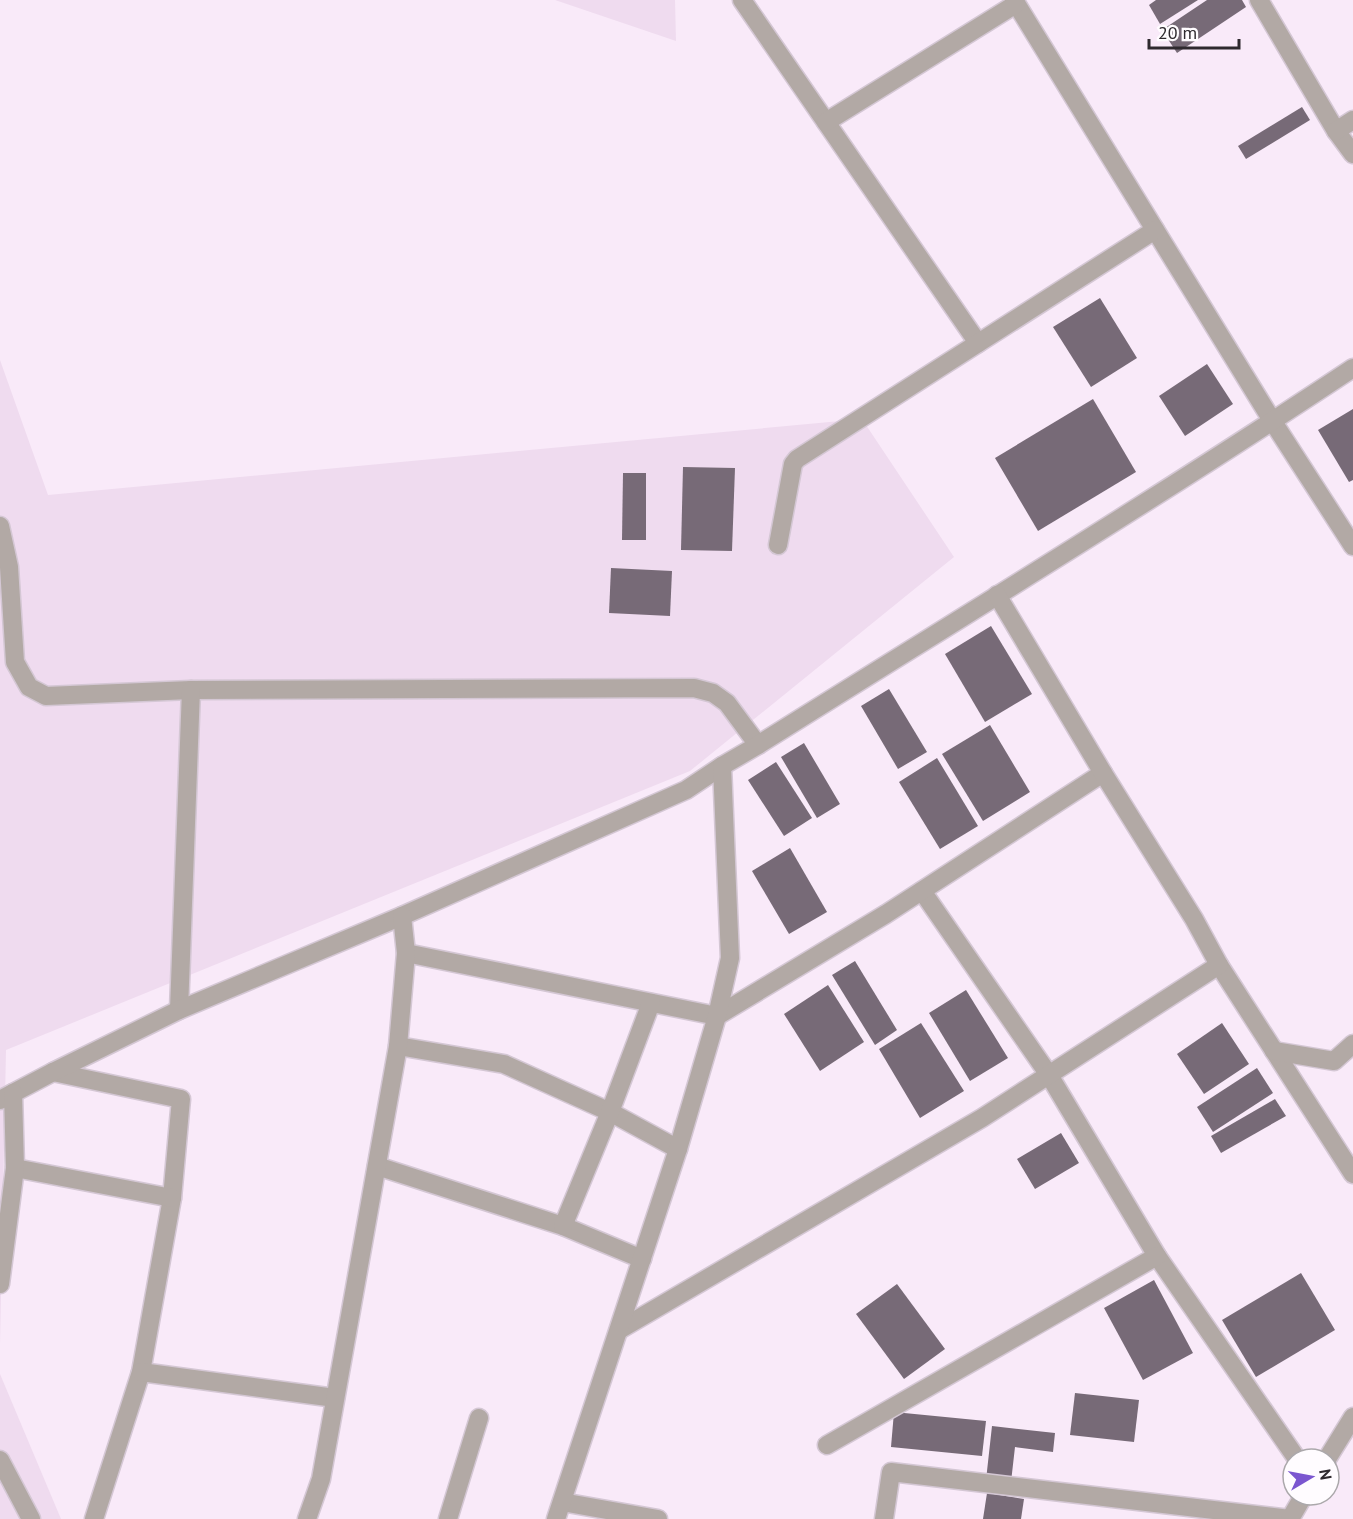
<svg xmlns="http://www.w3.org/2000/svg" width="1353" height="1519" font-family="'PT Sans',sans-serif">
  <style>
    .built { fill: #efdbef }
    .building { fill: #776a77 }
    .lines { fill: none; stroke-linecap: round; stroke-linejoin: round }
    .minor-casing { stroke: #d4c7d4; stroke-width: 21 }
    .minor { stroke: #b2a9a5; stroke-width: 18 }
  </style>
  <rect width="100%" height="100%" fill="#f9eaf9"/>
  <g class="built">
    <polygon points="555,0 675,0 676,41"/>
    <polygon points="0,360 48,495 862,419 954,557 690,771 6,1050 0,1345"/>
    <polygon points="0,1374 61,1519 0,1519"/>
  </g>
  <g class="building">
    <polygon points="1156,0 1198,0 1160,24 1149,5"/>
    <polygon points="1207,0 1242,0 1246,7 1177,53 1162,30"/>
    <polygon points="1302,107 1310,120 1246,159 1238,146"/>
    <polygon points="1100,298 1137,358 1091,387 1053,327"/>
    <polygon points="1207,364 1233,404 1185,436 1159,396"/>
    <polygon points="1093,399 1136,472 1038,531 995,458"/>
    <polygon points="1353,409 1353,480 1349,482 1318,430"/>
    <polygon points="683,467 735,468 732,551 681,550"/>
    <polygon points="623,473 646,473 646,540 622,540"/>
    <polygon points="611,568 672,571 670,616 609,613"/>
    <polygon points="991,626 1032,694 985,722 945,654"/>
    <polygon points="889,689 927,752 898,769 861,706"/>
    <polygon points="990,725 1030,792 983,821 942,754"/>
    <polygon points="804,743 840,804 817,818 781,757"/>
    <polygon points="937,758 978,826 940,849 899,782"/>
    <polygon points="776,762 812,818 784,836 748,780"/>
    <polygon points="790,848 827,912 789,934 752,871"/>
    <polygon points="855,961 897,1030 875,1045 832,975"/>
    <polygon points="828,985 864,1042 820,1071 784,1014"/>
    <polygon points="966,990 1008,1058 970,1081 929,1013"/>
    <polygon points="921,1023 964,1091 920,1118 879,1049"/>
    <polygon points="1222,1023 1249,1064 1204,1094 1177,1054"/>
    <polygon points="1257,1068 1273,1093 1213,1132 1197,1107"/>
    <polygon points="1275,1099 1286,1116 1221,1153 1211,1136"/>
    <polygon points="1061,1133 1079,1163 1035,1189 1017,1159"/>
    <polygon points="1301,1273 1335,1330 1256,1377 1222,1320"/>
    <polygon points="1154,1280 1193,1353 1143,1380 1104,1308"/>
    <polygon points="897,1284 945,1349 904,1379 856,1314"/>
    <polygon points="1075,1393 1139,1400 1134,1442 1070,1435"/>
    <polygon points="894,1412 986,1421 982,1456 891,1447"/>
    <polygon points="992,1426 1055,1433 1053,1452 1015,1447 1011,1482 986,1480"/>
    <polygon points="987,1493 1024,1499 1021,1519 983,1519"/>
  </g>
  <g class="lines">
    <g class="minor-casing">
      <g id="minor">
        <polyline points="742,0 978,343"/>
        <polyline points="1014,0 1273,422 1353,546"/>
        <polyline points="1259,0 1336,131 1353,154"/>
        <polyline points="826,122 1016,4"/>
        <polyline points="1336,131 1353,120"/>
        <polyline points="0,526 9,567 15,662 29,687 46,696 191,690 694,688 713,693 727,703 758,745"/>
        <polyline points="778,545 793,464 797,459 1155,230"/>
        <polyline points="922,891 1049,1075 1157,1256 1297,1459"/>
        <polyline points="406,953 717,1016 886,914 1103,773"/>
        <polyline points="1219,965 1353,1174"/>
        <polyline points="179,1010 191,690"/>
        <polyline points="398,1046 504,1064 610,1112 678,1149"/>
        <polyline points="1274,1051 1334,1061 1353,1044"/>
        <polyline points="53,1072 181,1099 172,1198 141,1372 94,1519"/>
        <path d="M0,1100l53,-28 126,-62 223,-94 284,-126 36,-24 36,-21c199,-125 399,-247 595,-377"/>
        <polyline points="377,1166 563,1226 642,1259"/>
        <polyline points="15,1168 172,1198"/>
        <polyline points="563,1226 610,1112 651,1003"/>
        <polyline points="0,1284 15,1168 13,1093"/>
        <polyline points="619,1330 982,1118 1219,965 1194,919 1103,773 997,595"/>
        <polyline points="141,1372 335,1398"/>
        <polyline points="827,1445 1157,1256"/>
        <polyline points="1327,1459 1353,1417"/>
        <polyline points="0,1460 31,1519"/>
        <polyline points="562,1502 658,1519"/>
        <polyline points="307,1519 321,1479 398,1046 406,953 402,916"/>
        <polyline points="448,1519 479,1418"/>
        <polyline points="556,1519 678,1149 717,1016 730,958 722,766"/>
        <polyline points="884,1519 891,1472 1290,1519"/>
        <polyline points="1290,1519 1304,1495"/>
      </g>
    </g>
    <use href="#minor" class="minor"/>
  </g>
  <g transform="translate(1311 1477) rotate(80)"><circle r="28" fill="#fffcff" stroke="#aba8ab" stroke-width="1.5"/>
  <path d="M0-4.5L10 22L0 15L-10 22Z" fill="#7b56d0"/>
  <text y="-9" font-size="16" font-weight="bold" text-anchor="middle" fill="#2e292e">N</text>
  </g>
  <path d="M1149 39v9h90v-9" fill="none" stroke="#2e292e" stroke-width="3"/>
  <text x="1158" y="39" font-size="18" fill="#2e292e" stroke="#fffcff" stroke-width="4.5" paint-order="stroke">20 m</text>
</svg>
